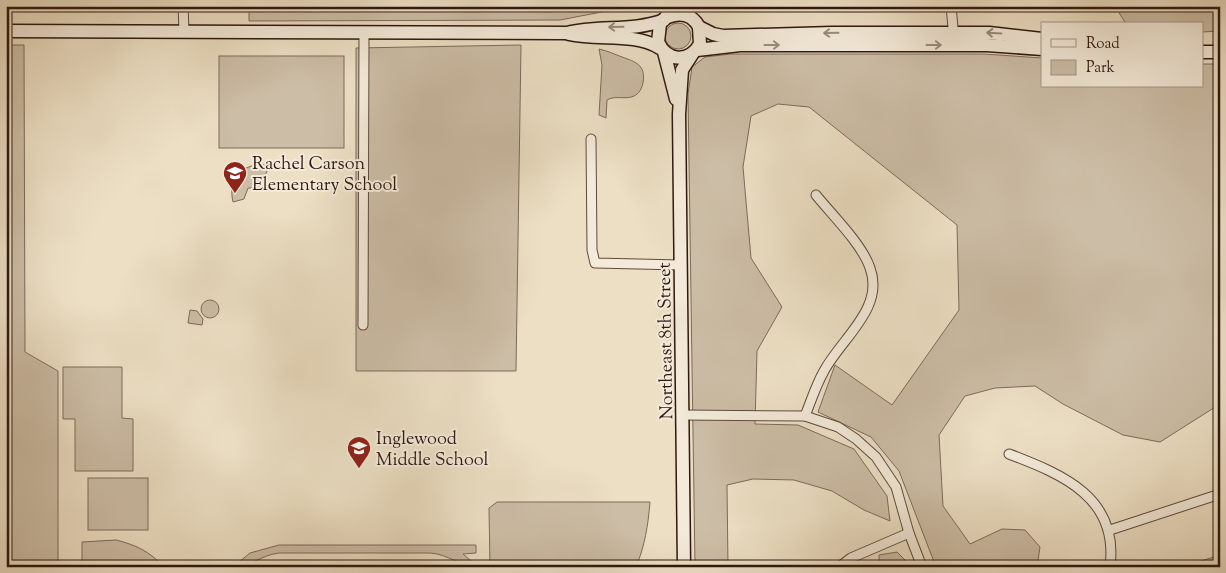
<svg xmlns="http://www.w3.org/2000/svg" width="1226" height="573" font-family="'Sorts Mill Goudy',serif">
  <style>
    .green { fill: #ccbda6; stroke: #7d6a5c }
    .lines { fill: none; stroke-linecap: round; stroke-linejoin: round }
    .stream { stroke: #796758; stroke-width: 3 }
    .street-casing { stroke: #5e4a3e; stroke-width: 11 }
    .secondary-casing { stroke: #2e1811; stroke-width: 15 }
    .street { stroke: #f3ead9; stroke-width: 9 }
    .secondary { stroke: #f3ead9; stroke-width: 12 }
    .oneway { stroke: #9a8c7f }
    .labels { text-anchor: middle; stroke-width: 4; stroke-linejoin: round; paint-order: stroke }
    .poi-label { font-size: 18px; fill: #2e1811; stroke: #f3ead9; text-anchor: start }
    .street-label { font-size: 18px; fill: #2e1811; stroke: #f3ead9 }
  </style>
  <rect width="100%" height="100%" fill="#ecdfc4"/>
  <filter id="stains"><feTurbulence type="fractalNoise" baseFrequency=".004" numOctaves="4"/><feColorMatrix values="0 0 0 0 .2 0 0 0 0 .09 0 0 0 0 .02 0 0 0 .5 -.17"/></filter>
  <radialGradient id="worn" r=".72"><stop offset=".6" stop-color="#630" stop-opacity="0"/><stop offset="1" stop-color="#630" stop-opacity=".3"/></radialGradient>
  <g class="green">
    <polygon points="249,6 633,6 560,20 249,21"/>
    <polygon points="1115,6 1220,6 1220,31 1202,32 1202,24 1126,24"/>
    <circle cx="678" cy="36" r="13"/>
    <polygon points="6,45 24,45 25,352 58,371 58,567 6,567"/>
    <polygon points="521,45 516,371 356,371 356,48"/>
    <path d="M599,49c9,2 15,5 23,8 14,5 24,8 21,26 -1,5 -4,11 -9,13 -8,4 -19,-1 -27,4l-1,18 -7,-3 3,-50z"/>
    <polygon points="731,54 984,54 1042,58 1042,86 1202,86 1202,64 1220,64 1220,404 1160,442 1123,435 1063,404 1035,386 995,388 965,396 939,435 943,506 970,544 1002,529 1025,530 1040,547 1037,567 936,567 899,471 871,437 818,412 835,365 892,405 959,310 957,225 809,107 778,104 751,116 743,167 751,258 782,307 757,351 755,424 798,425 854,449 887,496 890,521 864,510 832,491 794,480 753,479 727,485 728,567 695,567 688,94 692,67 705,57"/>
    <rect x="219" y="56" width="125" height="92"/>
    <path d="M262,164l7,3 -10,21h-11l-4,11 -11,3c-5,-22 6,-36 29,-38z"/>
    <circle cx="210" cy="309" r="9"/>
    <polygon points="190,310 197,311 203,319 202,325 188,323"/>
    <polygon points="63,367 122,367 122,418 133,419 133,471 75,471 75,419 63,419"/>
    <rect x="88" y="478" width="60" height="52"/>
    <path d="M497,502h153c-2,24 -5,43 -14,65h-146l-1,-59z"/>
    <path d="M116,540c20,5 33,11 48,27h-82v-25z"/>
    <path d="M279,545h197v8l-13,1 15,13c-17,0 -30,-13 -48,-14h-151c-17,2 -30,14 -46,14l17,-14z"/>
    <polygon points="897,552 912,567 879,567 879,555"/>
    <polygon points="1220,555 1220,567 1182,567"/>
  </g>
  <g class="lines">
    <polyline class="stream" points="1214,6 1220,22"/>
    <g class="street-casing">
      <g id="street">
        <polyline points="183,6 184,31"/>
        <polyline points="951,6 954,38"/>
        <polyline points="591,139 592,250 595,263 681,265"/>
        <polyline points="363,325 364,33"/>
        <polyline points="684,415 805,416 838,427 856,439 876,457 896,487 909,533 922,567"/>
        <path d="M805,416c6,-15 11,-31 19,-45 17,-32 61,-63 46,-103 -8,-24 -38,-53 -54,-73"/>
        <path d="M1009,454c55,21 110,44 101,113"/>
        <polyline points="1110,530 1220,494"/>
        <polyline points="839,567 851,558 909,533"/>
      </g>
    </g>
    <g class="secondary-casing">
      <g id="secondary">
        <path d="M668,17c13,-5 24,-3 31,10l1,17c-11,19 -33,18 -42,-2l2,-18 15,-18"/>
        <polyline points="699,27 713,34 723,36 832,33 989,33 1042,39"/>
        <path d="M6,31l561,2c32,-8 66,-1 97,-13"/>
        <path d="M569,34c30,7 64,-2 91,14"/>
        <polyline points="697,50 740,45 987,45 1042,49"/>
        <polyline points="664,52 676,99"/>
        <polyline points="1202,52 1220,52"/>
        <polyline points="684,567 679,114 682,70 693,53"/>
      </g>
    </g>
    <use href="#street" class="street"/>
    <use href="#secondary" class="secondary"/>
  </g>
  <defs><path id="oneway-shaft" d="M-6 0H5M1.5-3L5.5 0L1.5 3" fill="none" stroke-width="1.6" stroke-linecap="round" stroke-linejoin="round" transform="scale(1.25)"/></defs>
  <g class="oneway">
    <use href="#oneway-shaft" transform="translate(616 27) rotate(179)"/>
    <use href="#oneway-shaft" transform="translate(831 33) rotate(179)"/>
    <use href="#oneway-shaft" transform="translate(994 33) rotate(-177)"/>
    <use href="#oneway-shaft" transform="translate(772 45)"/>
    <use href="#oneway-shaft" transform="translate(934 45)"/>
  </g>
  <defs>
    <g id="school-pin" transform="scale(1.25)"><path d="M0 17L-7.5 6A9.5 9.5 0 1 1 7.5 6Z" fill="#8f2418" stroke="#f3ead9"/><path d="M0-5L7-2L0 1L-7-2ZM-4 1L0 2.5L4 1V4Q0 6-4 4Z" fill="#fff"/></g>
  </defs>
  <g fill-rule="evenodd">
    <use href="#school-pin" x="235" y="173"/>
    <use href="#school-pin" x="359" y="448"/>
  </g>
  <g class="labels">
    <g class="poi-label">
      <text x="252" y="169">Rachel Carson<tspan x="252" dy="21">Elementary School</tspan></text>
      <text x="376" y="444">Inglewood<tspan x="376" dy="21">Middle School</tspan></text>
    </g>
    <g class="street-label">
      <text transform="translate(665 341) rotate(-91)" y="6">Northeast 8th Street</text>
    </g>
  </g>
  <rect width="1226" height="573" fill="none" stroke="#ecdfc4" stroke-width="25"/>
  <rect x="8" y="8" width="1211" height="558" fill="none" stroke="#2e1811" stroke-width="2.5"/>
  <rect x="12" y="12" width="1201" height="548" fill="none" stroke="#2e1811"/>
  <rect x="1041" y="22" width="162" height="65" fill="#f3ead9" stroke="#a49689"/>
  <rect x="1051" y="39" width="25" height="8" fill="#f3ead9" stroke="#a49689"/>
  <text x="1086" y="48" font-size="15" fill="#2e1811">Road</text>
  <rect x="1051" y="60" width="25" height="15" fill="#ccbda6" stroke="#a49689"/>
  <text x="1086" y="72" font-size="15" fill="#2e1811">Park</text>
  <rect width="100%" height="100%" filter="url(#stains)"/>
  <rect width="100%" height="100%" fill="url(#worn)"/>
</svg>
